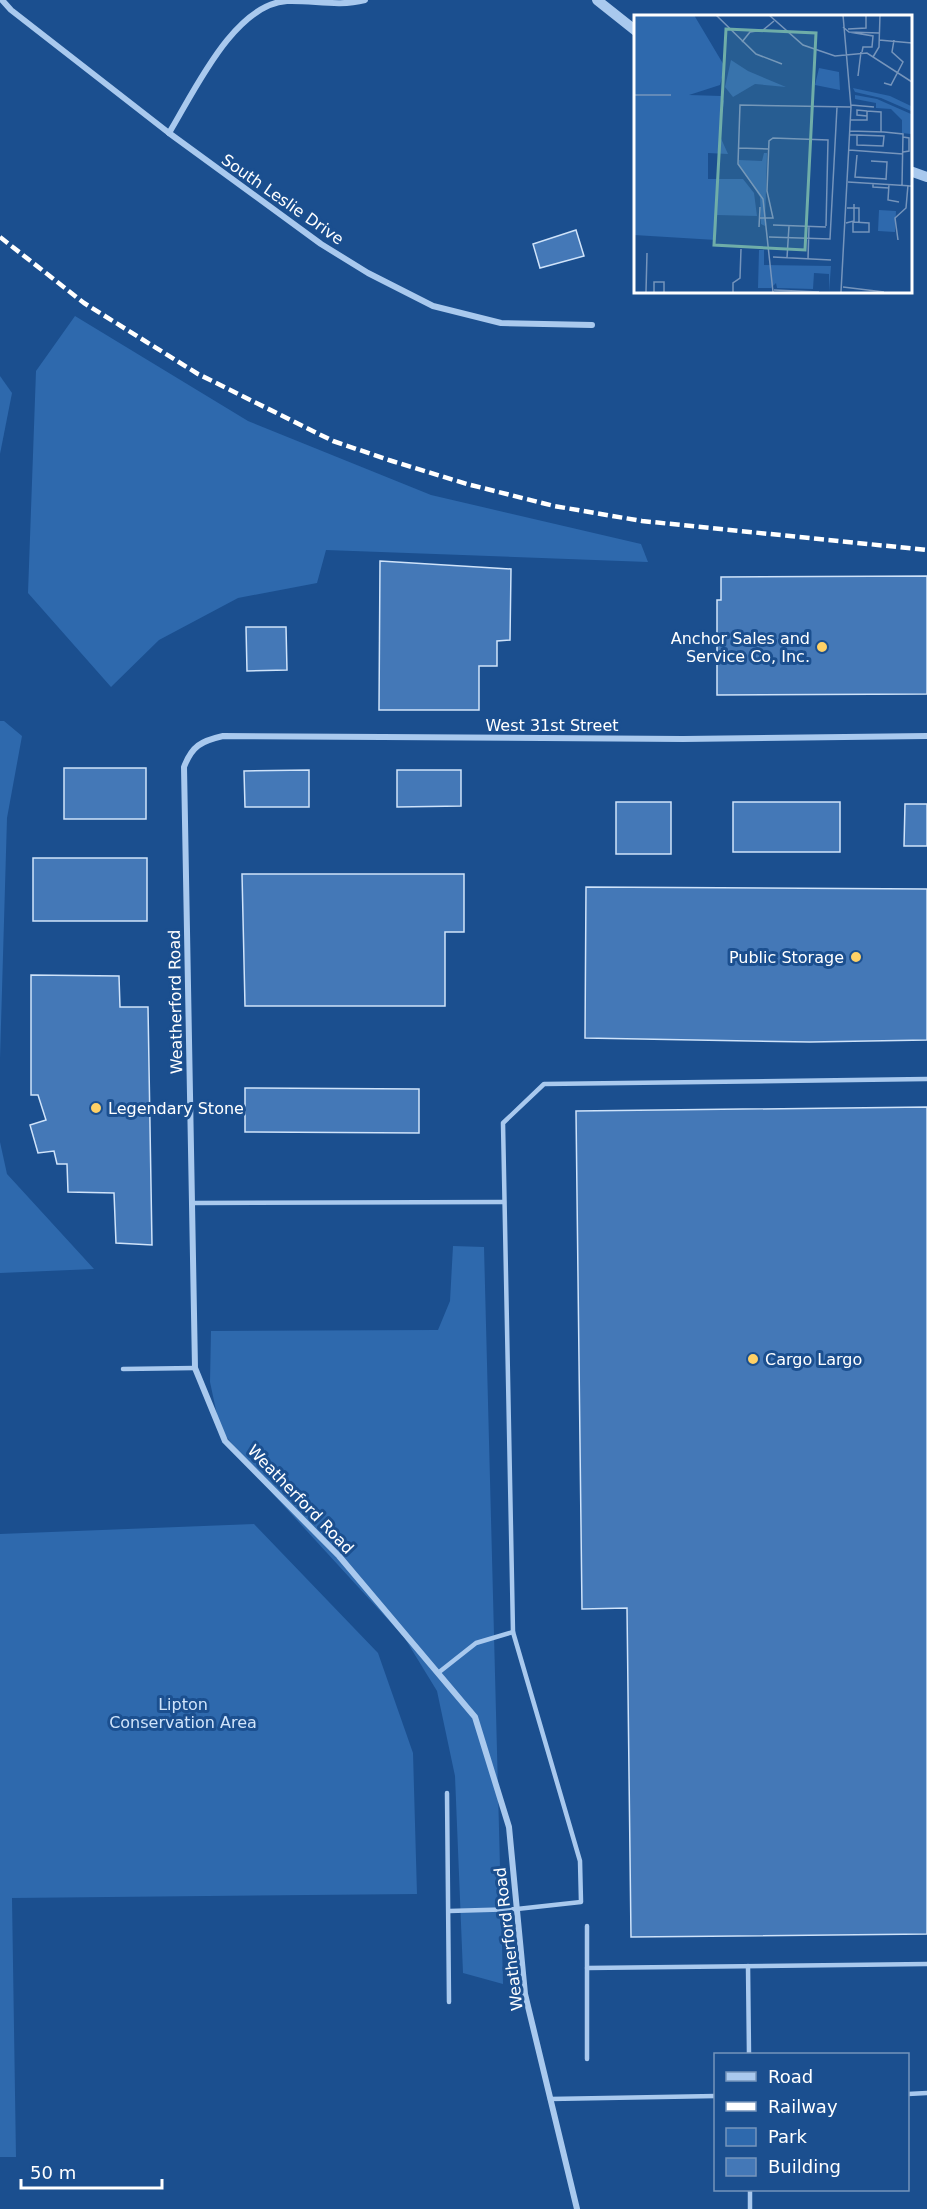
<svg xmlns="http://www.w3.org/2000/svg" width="927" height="2209" font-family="'DejaVu Sans',sans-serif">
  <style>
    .green { fill: #2e69ad }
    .building { fill: #4478b7; stroke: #cfe3fa; stroke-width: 1.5 }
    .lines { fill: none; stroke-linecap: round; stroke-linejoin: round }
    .service { stroke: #a9c9ee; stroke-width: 4.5 }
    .minor { stroke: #a9c9ee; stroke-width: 6 }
    .tertiary { stroke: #a9c9ee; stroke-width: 10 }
    .rail { stroke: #fff; stroke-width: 4.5; stroke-dasharray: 10 4.5; stroke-linecap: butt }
    .poi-dot { fill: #ffd166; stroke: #1b4f8f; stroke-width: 2 }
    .labels { text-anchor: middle; stroke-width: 6; stroke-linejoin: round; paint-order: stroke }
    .street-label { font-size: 16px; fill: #fff; stroke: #1b4f8f }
    .poi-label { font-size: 16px; fill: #fff; stroke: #1b4f8f; text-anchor: end }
    .park-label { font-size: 16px; fill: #cfe3fa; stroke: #1b4f8f }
    .inset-road { fill: none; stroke: #7695bc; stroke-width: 1.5 }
    .view { fill: #6fada8; fill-opacity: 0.15; stroke: #6fada8; stroke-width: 3 }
    .inset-edge { fill: none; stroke: #fff; stroke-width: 3 }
  </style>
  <rect width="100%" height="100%" fill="#1b4f8f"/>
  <g class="green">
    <polygon points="75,316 248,421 431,495 641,544 648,562 326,550 317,583 238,598 159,640 111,687 28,593 36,371"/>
    <polygon points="0,376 12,393 0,454"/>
    <polygon points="0,721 4,721 22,736 7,818 0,1059"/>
    <polygon points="0,1142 7,1174 94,1269 0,1273"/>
    <polygon points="453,1246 484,1247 503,1984 463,1973 455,1776 437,1691 404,1637 273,1494 220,1429 210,1382 211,1331 438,1330 450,1301"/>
    <polygon points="254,1524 378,1653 413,1753 417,1894 12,1898 16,2157 0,2157 0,1534"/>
  </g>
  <g class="building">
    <polygon points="576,230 584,256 540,268 533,244"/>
    <polygon points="380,561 511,569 510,640 497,641 497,666 479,666 479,710 379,710"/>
    <polygon points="927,576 927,694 717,695 717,600 721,600 721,577"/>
    <polygon points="246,627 286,627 287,670 247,671"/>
    <rect x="64" y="768" width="82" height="51"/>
    <polygon points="309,770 309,807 245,807 244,771"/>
    <polygon points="397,770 461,770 461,806 397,807"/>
    <rect x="616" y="802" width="55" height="52"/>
    <rect x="733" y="802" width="107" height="50"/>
    <polygon points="905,804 927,804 927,846 904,846"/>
    <rect x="33" y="858" width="114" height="63"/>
    <polygon points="242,874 464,874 464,932 445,932 445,1006 245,1006"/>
    <polygon points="586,887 927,889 927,1040 810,1042 585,1038"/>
    <polygon points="31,975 119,976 120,1007 148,1007 152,1245 116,1243 114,1193 68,1192 67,1164 57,1164 54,1151 38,1153 30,1125 46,1120 38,1095 31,1095"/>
    <polygon points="245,1088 419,1089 419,1133 245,1132"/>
    <polygon points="927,1107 927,1934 631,1937 627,1608 582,1609 576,1111"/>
  </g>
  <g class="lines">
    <g class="service">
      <polyline points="192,1203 504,1202"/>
      <polyline points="123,1369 195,1368"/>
      <polyline points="438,1673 476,1643 513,1632"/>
      <polyline points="447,1793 449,2002"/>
      <polyline points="449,1911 517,1909 581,1902 580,1861 513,1632 503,1123 544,1084 927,1079"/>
      <polyline points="587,1926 587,2059"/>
      <polyline points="748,1966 749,2054"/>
      <polyline points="587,1968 927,1964"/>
      <polyline points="908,2094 927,2093"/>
      <polyline points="550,2099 716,2096"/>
      <polyline points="750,2190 750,2209"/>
    </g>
    <g class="minor">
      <polyline points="2,0 11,10 169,133 321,244 368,273 433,306 501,323 592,325"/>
      <path d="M169,133c25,-41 65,-129 118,-132 27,-1 51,6 78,-1"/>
      <path d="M577,2209l-52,-215 -16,-167 -34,-110 -136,-161 -114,-115 -30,-73 -11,-601c8,-21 17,-26 39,-31l460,3 244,-3"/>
    </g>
    <g class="tertiary">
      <polyline points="597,0 636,31"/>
      <polyline points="910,171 927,177"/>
    </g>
    <polyline class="rail" points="0,237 84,303 198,374 333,441 392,461 467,484 554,506 642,521 927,550"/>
  </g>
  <g class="poi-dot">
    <circle cx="822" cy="647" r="6"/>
    <circle cx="856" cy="957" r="6"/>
    <circle cx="96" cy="1108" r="6"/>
    <circle cx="753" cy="1359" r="6"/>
  </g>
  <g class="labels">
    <g class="street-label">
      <text transform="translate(283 199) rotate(35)" y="6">South Leslie Drive</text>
      <text x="552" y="731">West 31st Street</text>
      <text transform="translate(175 1002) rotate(-91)" y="6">Weatherford Road</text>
      <text transform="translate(301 1499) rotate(46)" y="6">Weatherford Road</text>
      <text transform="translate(508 1939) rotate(-97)" y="6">Weatherford Road</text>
    </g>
    <g class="poi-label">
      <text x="810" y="644">Anchor Sales and<tspan x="810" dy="18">Service Co, Inc.</tspan></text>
      <text x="844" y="963">Public Storage</text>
      <text x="108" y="1114" text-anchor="start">Legendary Stone</text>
      <text x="765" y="1365" text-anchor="start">Cargo Largo</text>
    </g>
    <g class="park-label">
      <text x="183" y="1710">Lipton<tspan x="183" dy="18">Conservation Area</tspan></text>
    </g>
  </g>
  <g transform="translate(634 15)">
    <rect width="278" height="278" fill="#1b4f8f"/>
    <path d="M0,0h60l31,52 -5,18 -31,10 32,1 3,5 -5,33 9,20 -20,-1v26h35l11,14 3,23 -40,-1 -1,25 -82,-5zM97,45l17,11 38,16 -31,-3 -22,13 -8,-10zM185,53l20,4 1,18 -25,-5zM219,73l37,8 21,10v5l-30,-13 -26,-6zM221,80l22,4 34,15v20l-9,-1v-13l-11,-11 -15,-1v-5l-21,-4zM130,138h3l-2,73 -4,-2 -1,-27 -21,-32v-5l23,1zM245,195l17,1 -1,21 -17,-1zM125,235h5v15l67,1 -2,26v-18l-15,-1 -1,16 -36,-1 -1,-5 -5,5h-13z" fill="#2e69ad"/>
    <path class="inset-road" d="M82,0l40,39 26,10M135,0l34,30 32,11 32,-3 45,29M209,12l6,5 30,1M214,14l18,-1v-13M215,17l24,4 -1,11h-9l-1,5M245,25l33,3M108,27l8,-10 13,-2 11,-9M239,42l6,-10 1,-32M224,61l3,-24M250,68l7,2 12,-23 -11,-10 2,-12M0,80h37M217,90l23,2M233,101l-10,-1v-5l10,1M217,105h16v-9l14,1v20M216,116l34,1M250,117l19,2 -1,51M216,120h7l27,1 -1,10 -26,-1v-10M104,133l31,1M215,135l54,4M269,137l6,-1v-13l-6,-1M223,140l-2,22 31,2M237,146l16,1 -1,18M214,167l64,4M239,168v4l16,1M255,169l-1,16 11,2M213,193h12v14M126,203h13l-6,-27 2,-50 4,-3 55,2 -2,86M219,207l16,1v9h-16zM212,208l8,-2v-17M139,210l53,2M125,212l1,-20M135,222l61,2 7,-132M264,225l-3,-22 11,-10 2,-23M139,242l58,3M153,243l2,-32M174,244l1,-33M209,272l41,5M140,275l45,2M12,277l1,-39M20,277v-10h10v10M99,277v-9l7,-5 1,-29M139,277l-10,-93 -25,-35 2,-59 111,2M207,277l10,-185 -8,-92"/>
    <path class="view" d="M92,14l90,4 -11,217 -91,-5z"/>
    <rect width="278" height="278" class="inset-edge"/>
  </g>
  <rect x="714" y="2053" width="195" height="138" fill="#1b4f8f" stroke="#7695bc" stroke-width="1.5"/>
  <rect x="726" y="2072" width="30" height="9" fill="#a9c9ee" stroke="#7695bc" stroke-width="1.5"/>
  <text x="768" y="2083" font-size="18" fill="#ffffff">Road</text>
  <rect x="726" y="2102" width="30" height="9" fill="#ffffff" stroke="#7695bc" stroke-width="1.5"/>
  <text x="768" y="2113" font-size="18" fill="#ffffff">Railway</text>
  <rect x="726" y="2128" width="30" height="18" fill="#2e69ad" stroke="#7695bc" stroke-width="1.5"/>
  <text x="768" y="2143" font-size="18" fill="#ffffff">Park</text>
  <rect x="726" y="2158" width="30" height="18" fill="#4478b7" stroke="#7695bc" stroke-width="1.5"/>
  <text x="768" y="2173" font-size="18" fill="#ffffff">Building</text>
  <path d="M21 2179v9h141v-9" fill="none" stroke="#ffffff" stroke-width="3"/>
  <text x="30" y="2179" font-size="18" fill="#ffffff" stroke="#1b4f8f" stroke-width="4.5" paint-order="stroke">50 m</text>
</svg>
